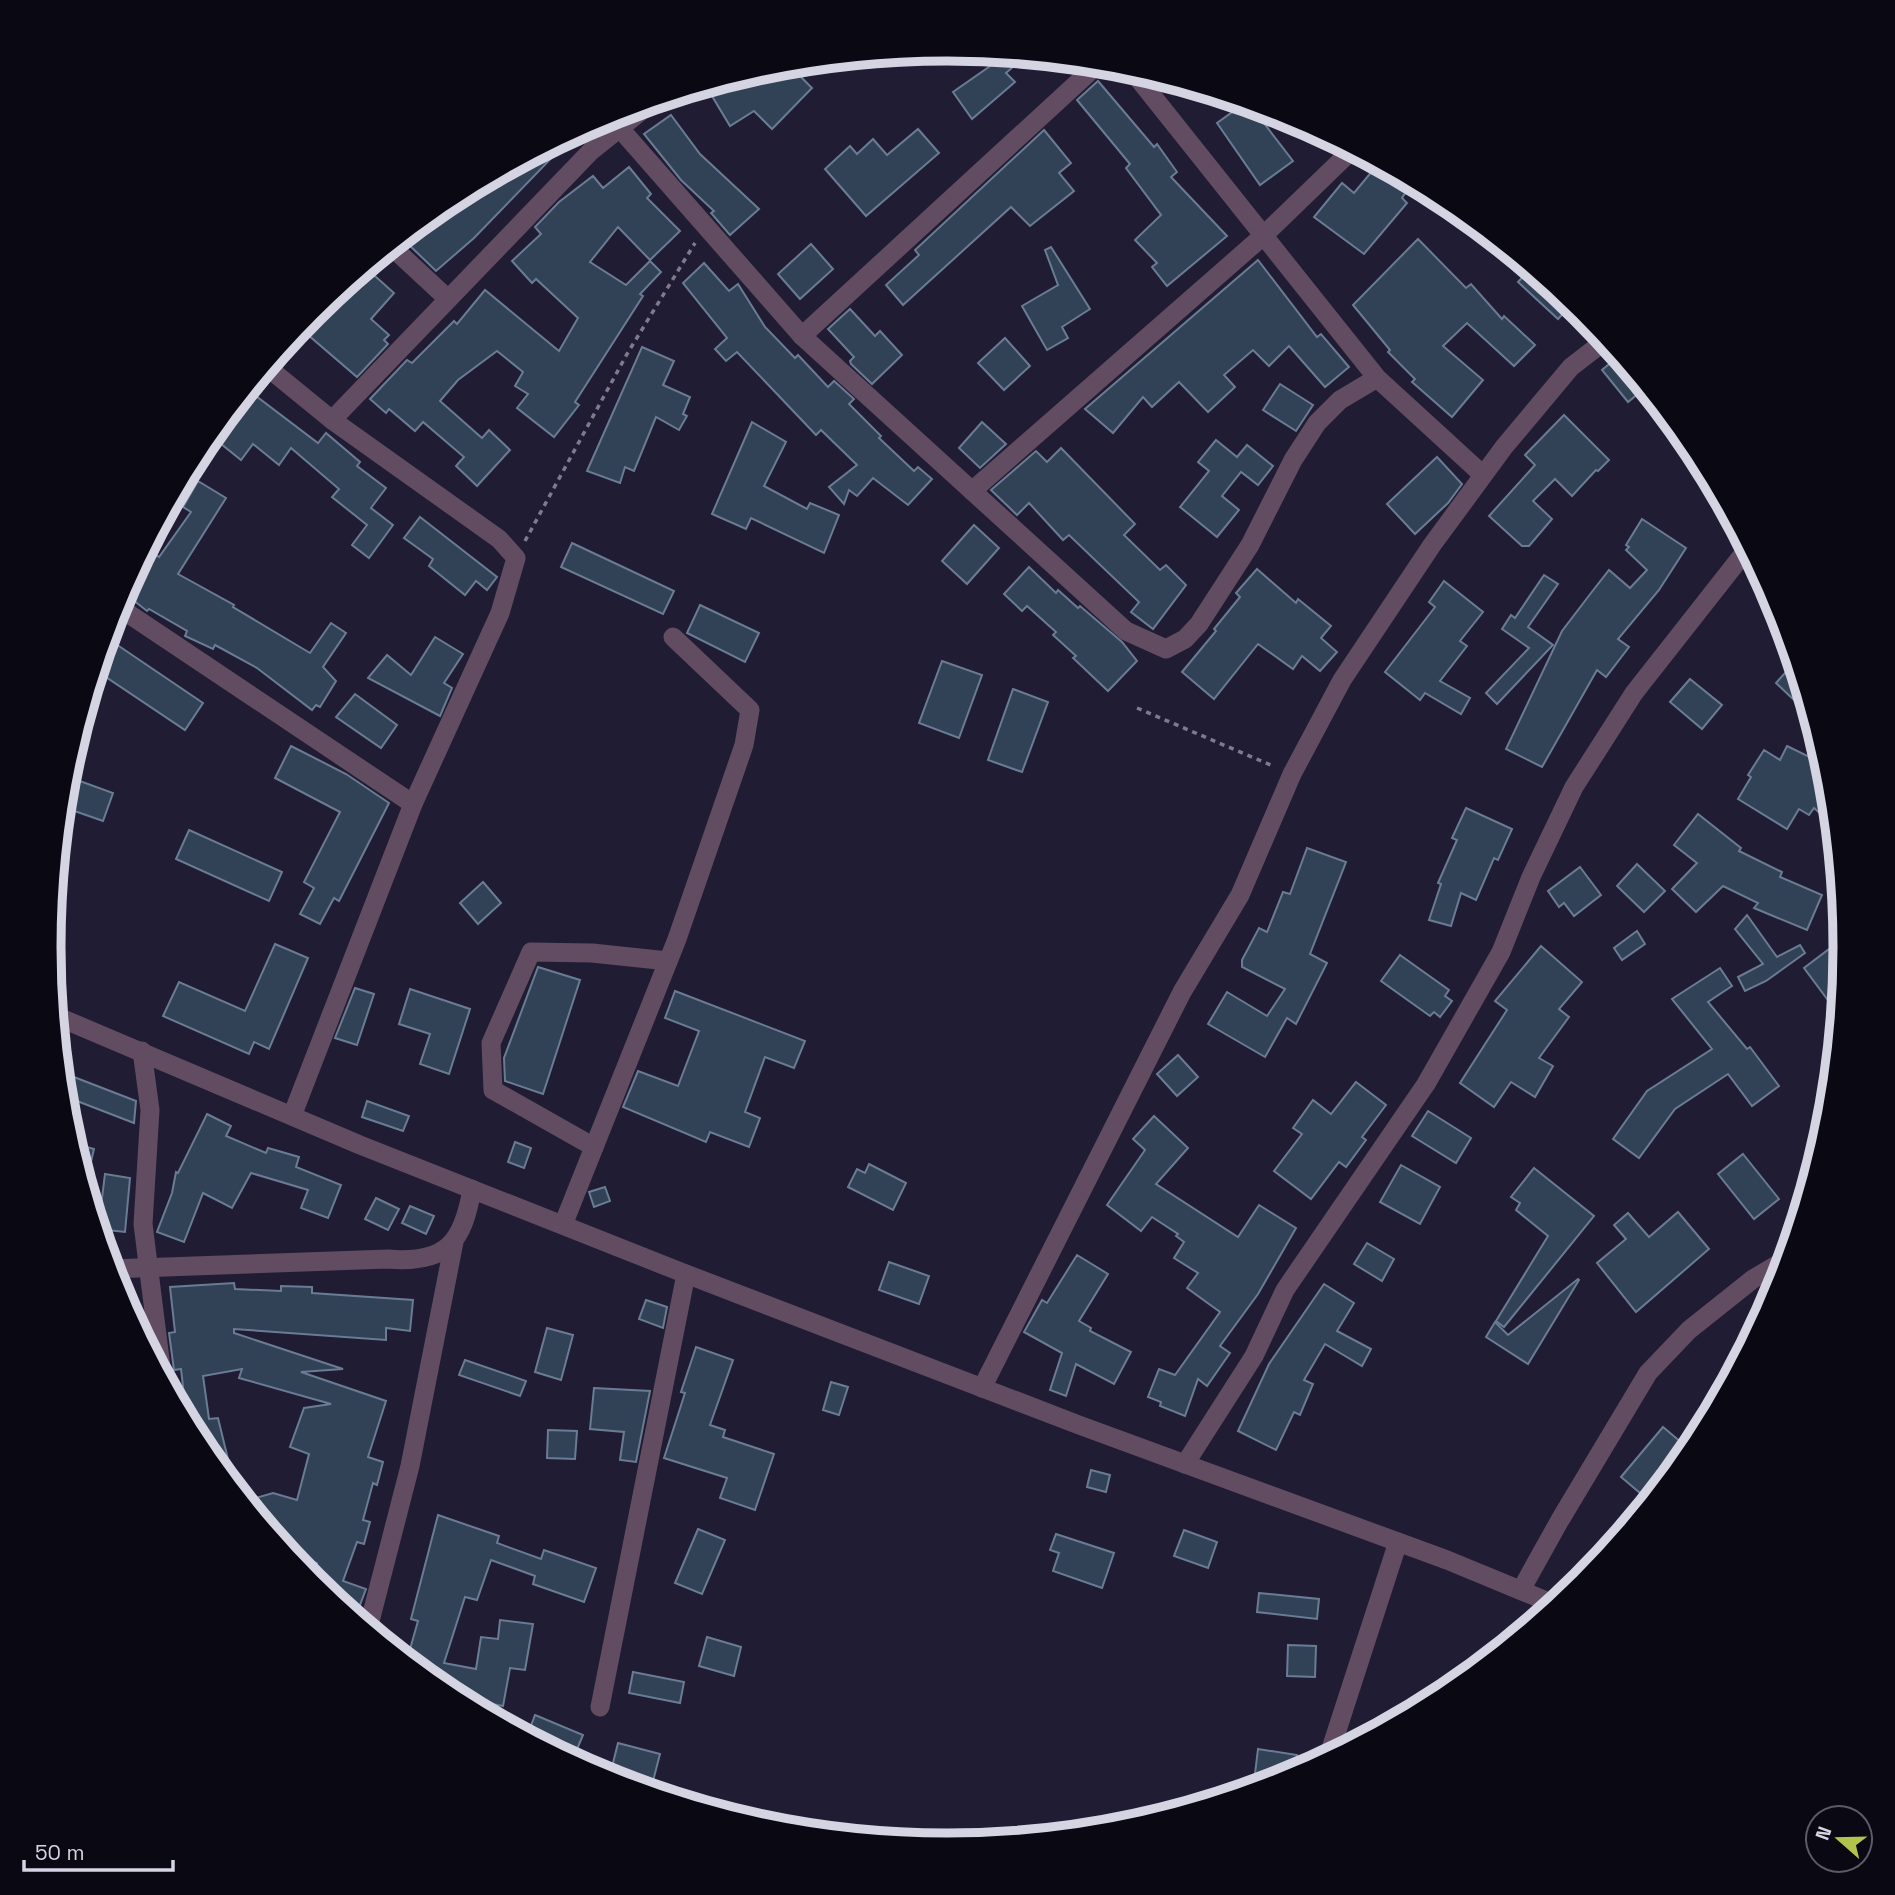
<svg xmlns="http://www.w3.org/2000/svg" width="1895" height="1895" font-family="'Space Grotesk',sans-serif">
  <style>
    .building { fill: #314257; stroke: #6a7c94; stroke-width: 2 }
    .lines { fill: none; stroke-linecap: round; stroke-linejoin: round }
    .path { stroke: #7e7b8e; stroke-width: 3.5; stroke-dasharray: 5 5; stroke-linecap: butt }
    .minor { stroke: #614c62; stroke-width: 19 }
    .tertiary { stroke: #614c62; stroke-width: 19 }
    .rim { fill: none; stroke: #d5d4e3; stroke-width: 9 }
  </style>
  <rect width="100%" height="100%" fill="#201c33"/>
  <g class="building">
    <polygon points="1006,55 1024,57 1006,73 1015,82 972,119 953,92"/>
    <polygon points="789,65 812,88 772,129 754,111 730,126 706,86 773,66"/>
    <polygon points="1098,81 1154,147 1157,144 1177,172 1171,177 1227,236 1167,286 1152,267 1157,263 1135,240 1161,215 1126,168 1130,164 1077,100"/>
    <polygon points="1245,103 1250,105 1293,161 1260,185 1217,123"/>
    <polygon points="671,115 700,154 759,209 730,235 711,213 714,211 681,180 644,134"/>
    <polygon points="918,129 939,153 866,216 825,169 850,146 857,154 873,139 887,155"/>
    <polygon points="1044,130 1071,163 1059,173 1074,191 1030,226 1011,207 903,305 886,285 919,255 915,250"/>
    <polygon points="566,138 568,141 474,238 436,271 402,238 449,200"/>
    <polygon points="1378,164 1413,182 1402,198 1407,203 1364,254 1314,217 1342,183 1354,193"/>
    <polygon points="629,167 651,194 647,198 680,231 650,260 618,227 590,262 626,285 650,261 661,272 640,294 643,296 575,402 579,405 554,437 517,408 528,394 515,386 523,372 497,351 458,380 440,401 482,438 489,430 510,450 477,486 456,466 464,457 423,422 415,431 389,409 386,413 370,399 407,360 412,363 454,321 457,324 485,290 559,351 578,318 536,279 532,283 512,261 541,234 535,227 559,202 593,176 603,188"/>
    <polygon points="1418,239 1466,288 1471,284 1502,319 1504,316 1535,345 1514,366 1467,323 1443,346 1483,380 1452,417 1412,382 1415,379 1388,352 1390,350 1353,305"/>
    <polygon points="811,244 833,269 800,299 778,274"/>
    <polygon points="1051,247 1090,309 1062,327 1068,338 1047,350 1022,306 1058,285 1045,250"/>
    <polygon points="1258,260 1317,337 1321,334 1349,367 1325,387 1289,346 1269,366 1253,350 1224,375 1235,387 1208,412 1179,382 1152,407 1143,397 1113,433 1085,409"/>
    <polygon points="704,263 729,291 738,284 765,327 795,358 798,355 828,387 834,381 854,399 849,404 881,436 879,438 914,471 918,467 932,479 908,505 873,478 857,496 849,490 844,504 829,487 857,465 821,430 816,435 737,352 726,361 715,349 727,338 683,283"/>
    <polygon points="366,268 394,293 371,319 389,335 384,340 388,344 357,377 300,328 312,312"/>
    <polygon points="1530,269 1572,304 1558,319 1518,282"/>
    <polygon points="850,309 875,336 880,331 902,355 872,384 851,364 850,361 854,357 828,329"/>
    <polygon points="1005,338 1030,366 1004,390 978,363"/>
    <polygon points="642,347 674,361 663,385 690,397 683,414 687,416 679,430 656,417 634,471 625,467 620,483 587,471"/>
    <polygon points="1619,356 1645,388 1628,402 1602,370"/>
    <polygon points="1280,384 1313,405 1296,431 1263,410"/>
    <polygon points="248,390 318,443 326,433 360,462 357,466 386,488 371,508 393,525 369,558 352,545 367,525 332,497 339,489 291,448 279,465 253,444 241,460 215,439"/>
    <polygon points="1564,415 1609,460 1598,471 1596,470 1572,496 1555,479 1533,501 1552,519 1529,546 1522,546 1489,516 1535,465 1525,455"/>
    <polygon points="752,422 786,442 764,486 807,509 810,503 839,515 824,553 751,518 746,529 712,514"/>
    <polygon points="982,422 1006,444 980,468 959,448"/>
    <polygon points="1216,440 1237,457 1247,445 1273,466 1258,485 1241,472 1222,496 1239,510 1217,537 1180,507 1209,471 1198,462"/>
    <polygon points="1061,448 1135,524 1124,535 1160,570 1166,565 1186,585 1153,629 1131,612 1139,602 1069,535 1063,540 1029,503 1017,515 991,490 1036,451 1047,462"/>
    <polygon points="1437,457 1462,484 1448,503 1415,534 1387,504"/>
    <polygon points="198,481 226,498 178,574 234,605 233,607 310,653 331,623 346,633 323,667 336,681 320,707 316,705 312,710 257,668 215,645 213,649 185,636 187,631 149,609 147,611 123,592 147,548 159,557 191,512 183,507"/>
    <polygon points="420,517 497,577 487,590 476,581 465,595 429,566 433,559 404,538"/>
    <polygon points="1642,519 1686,548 1659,590 1618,639 1629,647 1606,677 1597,670 1542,767 1506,749 1562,631 1591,593 1609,570 1630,588 1647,570 1626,550 1629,547 1626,545"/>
    <polygon points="974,525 999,548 967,584 942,561"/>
    <polygon points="572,543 674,591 663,614 561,567"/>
    <polygon points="1029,567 1056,593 1058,590 1078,608 1080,606 1122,642 1137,661 1108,691 1073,658 1076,656 1053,635 1056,632 1027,606 1022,611 1004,594"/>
    <polygon points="1257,569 1296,603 1298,599 1331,626 1321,638 1337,652 1320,671 1302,656 1293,669 1258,644 1214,699 1182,672 1216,631 1214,629 1240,597 1236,593"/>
    <polygon points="1544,575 1558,584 1528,627 1553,645 1497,704 1486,693 1529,648 1502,629 1511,615 1515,618"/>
    <polygon points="1444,581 1483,612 1460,641 1467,646 1440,681 1470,698 1461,714 1425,693 1420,700 1385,672 1435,607 1429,602"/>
    <polygon points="700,605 759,633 745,662 687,633"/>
    <polygon points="435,637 463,654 444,683 452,688 440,716 368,678 387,655 411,675"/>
    <polygon points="107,638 203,703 185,730 97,671"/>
    <polygon points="942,661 982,675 959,738 919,723"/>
    <polygon points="1795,662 1803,688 1793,699 1776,683"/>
    <polygon points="1690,679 1722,705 1702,729 1670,702"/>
    <polygon points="1013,689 1048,702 1022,772 988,760"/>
    <polygon points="355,694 397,725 381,748 336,717"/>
    <polygon points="291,746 346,774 389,803 339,901 334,898 320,924 300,914 314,888 304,882 340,812 275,778"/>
    <polygon points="1787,746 1826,765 1834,826 1814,808 1809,815 1799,809 1787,829 1738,799 1751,777 1748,775 1764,750 1780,760"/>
    <polygon points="66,776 113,793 103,821 63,807"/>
    <polygon points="1466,808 1512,829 1498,860 1494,858 1476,900 1461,893 1451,926 1429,920 1441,884 1438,883 1457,840 1452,838"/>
    <polygon points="1698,814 1741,848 1739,851 1782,872 1780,877 1822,895 1807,930 1754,908 1758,903 1723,886 1696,912 1672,889 1697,863 1674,845"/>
    <polygon points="189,830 282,872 269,901 176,859"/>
    <polygon points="1307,848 1346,862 1310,954 1327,963 1296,1024 1287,1018 1265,1057 1208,1024 1227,992 1267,1016 1285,989 1242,967 1242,960 1259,928 1267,932 1283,892 1290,894"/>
    <polygon points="1637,864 1665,891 1644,912 1617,886"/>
    <polygon points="1580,867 1601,895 1574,916 1564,903 1559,907 1548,891"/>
    <polygon points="483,882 501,903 478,924 460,903"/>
    <polygon points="1747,915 1777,957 1800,945 1805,953 1766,981 1745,991 1738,977 1763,964 1735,929"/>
    <polygon points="1637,931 1645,944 1622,960 1614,948"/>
    <polygon points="1845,937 1846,948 1839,1015 1804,968"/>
    <polygon points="275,944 308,958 269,1049 254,1042 249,1054 163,1016 179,982 245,1011"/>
    <polygon points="1541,946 1582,982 1559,1009 1569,1017 1539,1058 1553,1066 1535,1097 1511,1082 1494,1107 1460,1083 1507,1010 1495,1001"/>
    <polygon points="1400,955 1449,990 1445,996 1452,1001 1440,1017 1434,1012 1430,1016 1381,981"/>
    <polygon points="538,967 580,980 543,1094 505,1081 504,1058"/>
    <polygon points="1720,968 1732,986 1708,1002 1747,1049 1750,1047 1779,1086 1752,1106 1728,1074 1675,1109 1639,1158 1613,1139 1647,1091 1712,1049 1672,999"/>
    <polygon points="355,988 374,994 357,1045 335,1038"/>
    <polygon points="410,989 470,1009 449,1074 420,1064 430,1034 399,1024"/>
    <polygon points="675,991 805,1041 794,1068 765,1057 745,1112 760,1118 749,1147 710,1132 706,1142 623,1107 638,1071 678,1086 699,1031 665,1018"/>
    <polygon points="1178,1055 1198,1077 1177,1096 1157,1074"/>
    <polygon points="61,1072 136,1101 134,1123 64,1096"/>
    <polygon points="1356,1082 1386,1105 1362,1137 1366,1140 1346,1167 1339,1162 1311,1199 1274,1171 1302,1134 1293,1128 1313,1100 1331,1114"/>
    <polygon points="367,1101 409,1116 403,1131 362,1117"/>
    <polygon points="1428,1111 1471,1138 1456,1163 1412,1136"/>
    <polygon points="207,1114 231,1126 226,1136 266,1153 268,1148 299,1157 296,1167 341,1185 328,1218 301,1208 308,1190 251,1173 232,1208 203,1193 184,1242 157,1232 172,1193 176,1172 178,1173"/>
    <polygon points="1154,1116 1188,1148 1156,1184 1238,1237 1259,1205 1296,1228 1258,1294 1220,1346 1230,1353 1207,1386 1198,1379 1185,1416 1160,1406 1161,1402 1148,1397 1159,1369 1175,1375 1220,1312 1187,1288 1198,1273 1174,1258 1184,1242 1176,1236 1178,1234 1152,1217 1141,1231 1107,1205 1145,1150 1133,1139"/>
    <polygon points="515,1142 531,1148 524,1168 508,1162"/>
    <polygon points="79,1145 94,1149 90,1166 79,1163"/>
    <polygon points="1743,1154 1779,1199 1754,1219 1718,1174"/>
    <polygon points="869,1164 906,1183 893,1210 848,1187 857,1169 865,1173"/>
    <polygon points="1401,1165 1440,1187 1420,1224 1380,1202"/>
    <polygon points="1534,1168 1594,1216 1504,1327 1496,1321 1548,1236 1516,1210 1520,1203 1511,1197"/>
    <polygon points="105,1174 130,1178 125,1232 98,1229 91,1206 101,1206"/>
    <polygon points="605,1187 610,1201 594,1207 589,1192"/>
    <polygon points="376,1198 399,1209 388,1230 365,1219"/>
    <polygon points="410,1206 434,1216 426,1234 402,1223"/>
    <polygon points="1678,1212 1709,1249 1636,1312 1597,1263 1626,1239 1614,1225 1628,1213 1649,1237"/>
    <polygon points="1367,1243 1394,1259 1382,1281 1354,1264"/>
    <polygon points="1077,1255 1108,1274 1079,1321 1091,1328 1090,1331 1131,1352 1114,1384 1076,1364 1066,1396 1050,1390 1062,1353 1024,1332 1042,1300 1047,1303"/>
    <polygon points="889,1262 929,1276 919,1304 879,1290"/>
    <polygon points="1578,1279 1579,1280 1528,1364 1486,1337 1495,1322 1508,1335"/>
    <polygon points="234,1283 235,1289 281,1291 281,1286 312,1287 312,1293 413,1300 410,1331 386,1328 386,1340 234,1329 234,1333 343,1369 301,1372 386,1401 368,1457 383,1462 377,1485 373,1483 363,1520 370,1522 364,1544 357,1542 343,1581 366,1589 355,1618 311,1581 317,1563 287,1552 245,1501 273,1493 297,1500 309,1454 290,1447 304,1408 331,1404 239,1378 242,1369 203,1376 209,1419 218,1418 235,1488 200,1446 187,1422 181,1369 174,1370 169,1333 175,1332 170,1287"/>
    <polygon points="1324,1284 1354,1303 1337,1331 1371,1349 1362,1366 1325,1344 1304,1380 1313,1384 1300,1415 1294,1412 1276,1450 1238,1431 1269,1364"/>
    <polygon points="646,1300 667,1307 663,1328 639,1319"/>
    <polygon points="547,1328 573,1335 561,1380 535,1372"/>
    <polygon points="696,1347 733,1360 710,1425 725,1430 723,1437 774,1454 755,1510 720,1498 727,1478 664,1458 685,1393 681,1392"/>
    <polygon points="465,1360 526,1381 520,1396 459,1375"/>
    <polygon points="831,1382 848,1387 839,1415 823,1410"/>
    <polygon points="594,1388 650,1391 636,1462 620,1460 624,1432 590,1429"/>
    <polygon points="1663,1427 1688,1448 1646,1498 1621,1477"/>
    <polygon points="548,1430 577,1431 575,1459 547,1458"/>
    <polygon points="1091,1470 1110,1475 1106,1492 1087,1487"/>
    <polygon points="438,1515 499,1536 497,1543 541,1559 544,1550 596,1568 584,1602 533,1584 535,1576 491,1560 477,1600 465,1597 444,1663 476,1669 481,1637 498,1639 500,1620 533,1624 525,1670 510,1668 503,1706 451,1696 411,1664 410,1649 418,1621 411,1619"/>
    <polygon points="698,1529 725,1540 702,1594 675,1583"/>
    <polygon points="1184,1530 1217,1542 1208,1568 1174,1556"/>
    <polygon points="1056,1534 1114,1553 1102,1588 1053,1571 1059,1553 1050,1550"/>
    <polygon points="1259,1593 1319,1599 1317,1619 1257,1612"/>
    <polygon points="707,1637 741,1647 734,1676 699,1666"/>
    <polygon points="1288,1645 1316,1646 1315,1677 1287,1676"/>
    <polygon points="633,1672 684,1682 680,1703 629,1693"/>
    <polygon points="535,1715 583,1735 572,1761 527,1736"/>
    <polygon points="618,1743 660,1754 652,1785 610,1775"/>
    <polygon points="1258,1749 1297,1755 1294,1776 1287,1779 1255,1774"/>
  </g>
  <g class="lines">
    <g class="path">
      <polyline points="525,541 627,354 695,243"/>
      <polyline points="1137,708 1273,766"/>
    </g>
    <g class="minor">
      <polyline points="1130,68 1377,378 1483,475"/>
      <polyline points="609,116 802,336 1126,631 1166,649 1185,639 1199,624 1250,545 1293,460 1317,423 1340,400 1377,378"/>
      <polyline points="392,247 448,299"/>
      <polyline points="802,336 1098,64"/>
      <polyline points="267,367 332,420 499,539 516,558 500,613 413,804 292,1116"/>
      <polyline points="332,420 591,151 651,103"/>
      <polyline points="972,491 1263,236 1352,150"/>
      <polyline points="117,606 413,804"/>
      <polyline points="142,1051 150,1110 143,1224 162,1375"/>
      <polyline points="594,1147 493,1090 491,1043 531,952 592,953 668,961"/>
      <polyline points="563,1225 677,939 744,745 750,710 673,637"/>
      <path d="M110,1269l278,-10c59,5 75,-17 84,-70"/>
      <polyline points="982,1388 1182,992 1240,895 1292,774 1342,680 1432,545 1504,447 1571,367 1606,340"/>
      <polyline points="1185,1464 1254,1356 1285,1290 1426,1084 1501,952 1531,877 1574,787 1634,693 1748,548"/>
      <polyline points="1521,1590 1560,1520 1648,1373 1689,1330 1753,1279 1787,1259"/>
      <polyline points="368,1629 410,1466 454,1242"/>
      <polyline points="600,1707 686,1274"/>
      <polyline points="1328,1758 1398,1542"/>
    </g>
    <polyline class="tertiary" points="56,1016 360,1145 686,1274 1079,1425 1447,1560 1556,1605"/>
  </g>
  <path d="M0 0H1895V1895H0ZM61 947a886 886 0 1 1 1772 0a886 886 0 1 1-1772 0Z" fill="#0a0812" fill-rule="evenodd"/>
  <path class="rim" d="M61 947a886 886 0 1 1 1772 0a886 886 0 1 1-1772 0Z"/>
  <g transform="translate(1839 1839) rotate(290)"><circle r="33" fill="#0a0812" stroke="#5b5a66" stroke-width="2"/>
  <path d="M0-5L12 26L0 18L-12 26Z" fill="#b2c34c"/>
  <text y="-10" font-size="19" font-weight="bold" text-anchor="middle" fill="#d5d4e3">N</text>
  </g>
  <path d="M24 1860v10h149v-10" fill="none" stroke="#d5d4e3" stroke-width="3.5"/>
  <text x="35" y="1860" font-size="21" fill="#d5d4e3" stroke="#0a0812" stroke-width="5" paint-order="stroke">50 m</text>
</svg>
